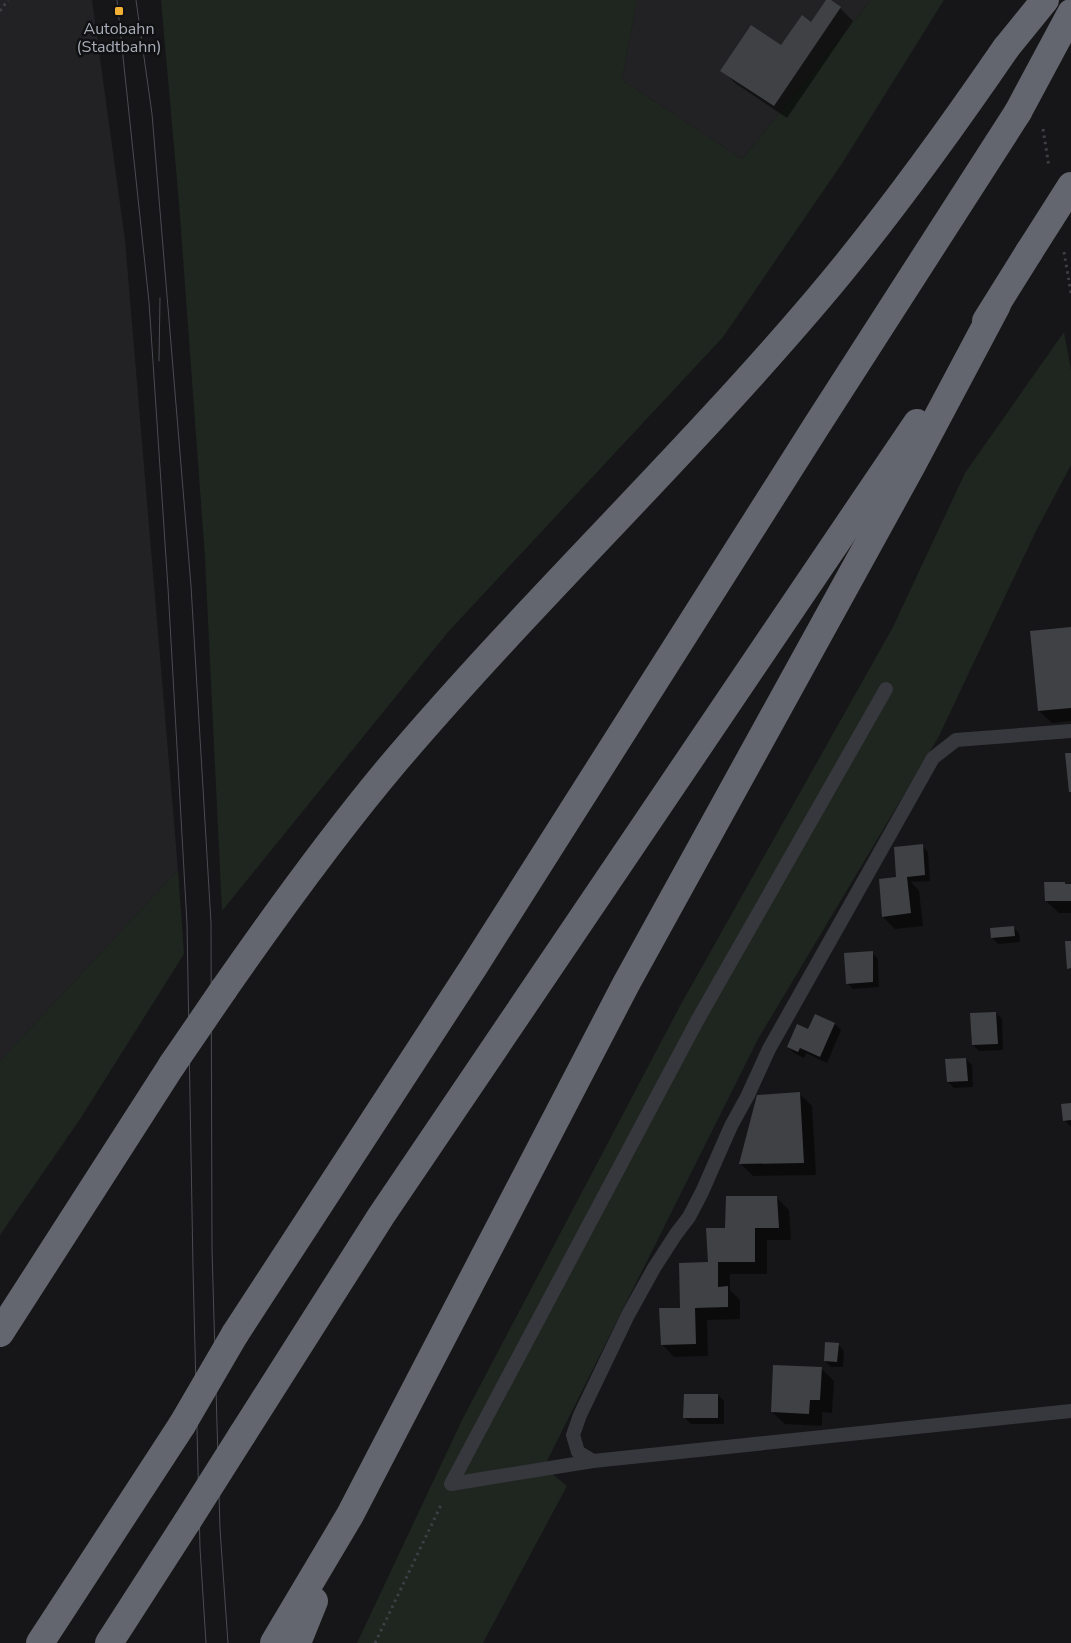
<svg xmlns="http://www.w3.org/2000/svg" width="1071" height="1643" font-family="'Nunito Sans',sans-serif">
  <style>
    .built { fill: #222225 }
    .green { fill: #1e261f }
    .shadow { fill: #0007 }
    .building { fill: #404145 }
    .lines { fill: none; stroke-linecap: round; stroke-linejoin: round }
    .path { stroke: #3d3f44; stroke-width: 3; stroke-dasharray: 2.5 4; stroke-linecap: butt }
    .service { stroke: #37383d; stroke-width: 14 }
    .motorway { stroke: #63666e; stroke-width: 28 }
    .tram { stroke: #4a4c52; stroke-width: 1 }
    .motorway-bridge { stroke: #63666e; stroke-width: 28 }
    .poi-dot { fill: #f2b134; stroke: #111113; stroke-width: 2 }
    .labels { text-anchor: middle; stroke-width: 5; stroke-linejoin: round; paint-order: stroke }
    .poi-label { font-size: 16px; fill: #a8adb8; stroke: #111113 }
  </style>
  <rect width="100%" height="100%" fill="#161618"/>
  <g class="built">
    <polygon points="0,0 92,0 125,240 178,870 0,1061"/>
    <polygon points="637,0 871,0 742,159 622,80"/>
  </g>
  <g class="green">
    <polygon points="161,0 637,0 622,80 742,159 871,0 944,0 841,165 723,337 448,632 222,911 205,558 179,203"/>
    <polygon points="1064,332 1071,370 1071,465 1036,531 939,736 758,1039 544,1467 567,1486 483,1643 357,1643 463,1418 680,1006 893,627 965,473"/>
    <polygon points="178,870 184,954 80,1119 0,1235 0,1061"/>
  </g>
  <g class="shadow">
    <polygon points="827,0 840,8 853,21 787,118 735,83 722,70 782,47 811,23"/>
    <polygon points="1071,628 1071,721 1052,723 1039,711"/>
    <polygon points="922,846 928,852 930,881 911,882 919,891 923,926 895,929 883,917 899,878"/>
    <polygon points="1065,883 1067,886 1071,885 1071,913 1059,913 1046,901"/>
    <polygon points="1013,927 1019,933 1020,942 998,944 992,938"/>
    <polygon points="872,953 878,959 879,987 853,989 847,983"/>
    <polygon points="996,1013 1002,1019 1003,1050 979,1051 973,1045"/>
    <polygon points="816,1016 835,1024 841,1030 827,1063 806,1053 804,1058 794,1053 788,1047 809,1031"/>
    <polygon points="966,1059 972,1065 973,1087 954,1088 948,1082"/>
    <polygon points="799,1093 812,1106 816,1175 753,1176 740,1163"/>
    <polygon points="1071,1104 1071,1127 1064,1120"/>
    <polygon points="777,1198 789,1210 791,1240 767,1240 767,1274 730,1274 730,1290 740,1300 740,1319 707,1320 708,1356 674,1357 662,1344 709,1263 726,1229"/>
    <polygon points="838,1344 844,1351 843,1367 831,1367 825,1361"/>
    <polygon points="821,1368 834,1381 832,1413 822,1412 822,1426 785,1424 772,1412"/>
    <polygon points="718,1395 724,1401 724,1424 691,1424 685,1418"/>
  </g>
  <g class="building">
    <polygon points="826,0 831,0 841,7 774,106 720,71 751,25 781,45 802,15 811,22"/>
    <polygon points="1071,627 1071,708 1038,711 1030,631"/>
    <polygon points="1065,753 1071,753 1071,792 1069,792"/>
    <polygon points="923,844 925,875 907,877 911,913 882,917 879,879 896,877 894,847"/>
    <polygon points="1044,882 1065,882 1065,884 1071,884 1071,901 1045,901"/>
    <polygon points="1014,926 1015,936 991,938 990,928"/>
    <polygon points="1065,941 1071,941 1071,968 1067,969"/>
    <polygon points="873,951 873,982 846,984 844,953"/>
    <polygon points="996,1012 998,1044 972,1045 970,1013"/>
    <polygon points="815,1014 835,1023 820,1057 800,1048 798,1052 787,1047 797,1024 808,1029"/>
    <polygon points="966,1058 968,1081 947,1082 945,1059"/>
    <polygon points="800,1092 804,1163 739,1164 757,1095"/>
    <polygon points="1071,1103 1071,1120 1063,1121 1061,1104"/>
    <polygon points="726,1196 777,1196 779,1228 755,1228 755,1262 718,1262 718,1287 728,1286 728,1307 695,1308 696,1344 661,1345 659,1308 680,1308 679,1263 708,1262 706,1228 725,1228"/>
    <polygon points="825,1342 839,1343 837,1362 824,1361"/>
    <polygon points="773,1365 822,1367 820,1400 810,1400 809,1414 771,1412"/>
    <polygon points="684,1394 718,1394 718,1418 683,1418"/>
  </g>
  <g class="lines">
    <g class="path">
      <polyline points="0,11 8,0"/>
      <polyline points="1043,129 1049,167"/>
      <polyline points="1064,252 1071,293"/>
      <polyline points="375,1643 442,1503"/>
    </g>
    <g class="service">
      <polyline points="886,689 697,1021 451,1484 593,1461 1071,1411"/>
      <polyline points="593,1461 578,1452 573,1435 580,1415 628,1315 654,1268 676,1234 689,1217 702,1192 731,1126 748,1095 769,1049 933,758 956,740 1071,731"/>
    </g>
    <g class="motorway">
      <polyline points="986,321 1029,252"/>
      <path d="M224,989c55,-79 112,-158 174,-231 135,-158 286,-301 420,-459 68,-80 129,-165 188,-251"/>
      <polyline points="0,1333 172,1065"/>
      <polyline points="235,1334 473,968 817,425 1018,112"/>
      <polyline points="242,1435 381,1216 917,423"/>
      <polyline points="40,1643 182,1425"/>
      <polyline points="109,1643 187,1522"/>
      <polyline points="274,1643 350,1515 626,984 912,465 997,305"/>
      <polyline points="297,1643 314,1601"/>
    </g>
    <g class="tram">
      <polyline points="117,0 149,302 168,588 187,924 193,1268 200,1548 206,1643"/>
      <polyline points="136,0 152,114 191,586 211,923 212,1249 220,1529 228,1643"/>
      <polyline points="159,361 160,298"/>
    </g>
    <g class="motorway-bridge">
      <polyline points="1006,48 1045,0"/>
      <polyline points="1018,112 1071,13"/>
      <polyline points="1029,252 1071,186"/>
      <polyline points="172,1065 224,989"/>
      <polyline points="182,1425 235,1334"/>
      <polyline points="187,1522 242,1435"/>
    </g>
  </g>
  <rect class="poi-dot" x="114" y="6" width="10" height="10" rx="2.5"/>
  <g class="labels">
    <g class="poi-label">
      <text x="119" y="34">Autobahn<tspan x="119" dy="18">(Stadtbahn)</tspan></text>
    </g>
  </g>
</svg>
